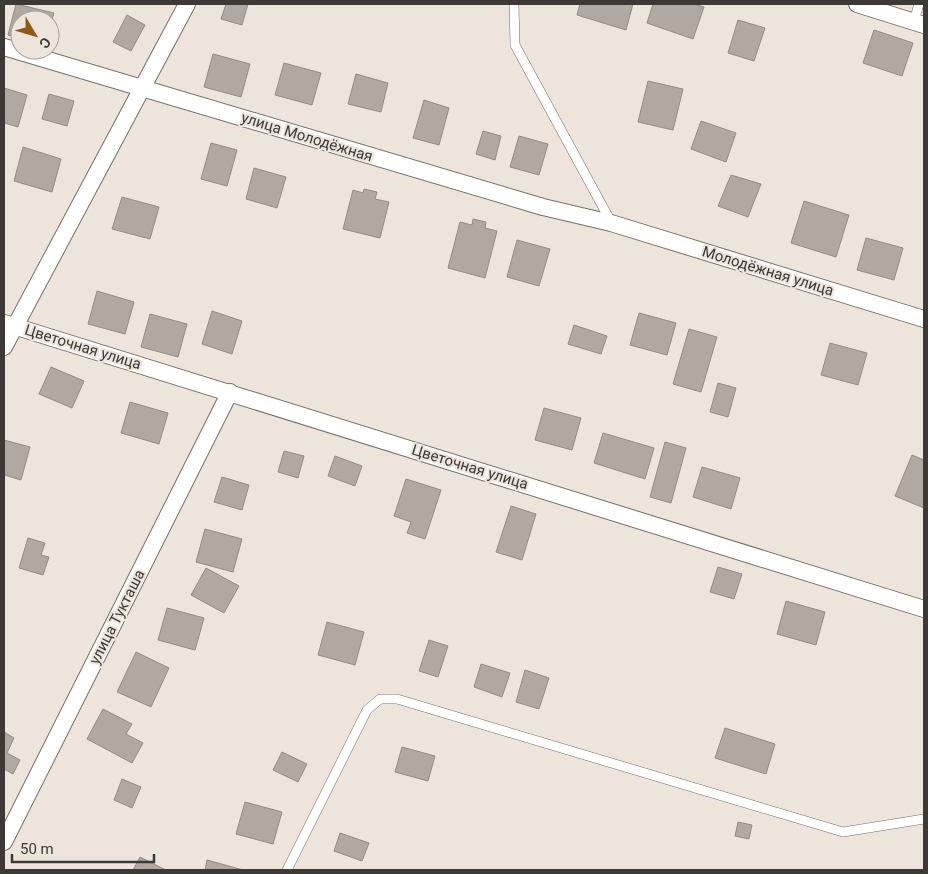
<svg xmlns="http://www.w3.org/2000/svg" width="928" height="874" font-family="Roboto,sans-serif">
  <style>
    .building { fill: #b1a8a1; stroke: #948c85 }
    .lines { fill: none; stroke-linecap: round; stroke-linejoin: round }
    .service-casing { stroke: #776f69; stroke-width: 10 }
    .minor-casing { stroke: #776f69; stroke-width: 18 }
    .service { stroke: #fff; stroke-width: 9 }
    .minor { stroke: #fff; stroke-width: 16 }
    .labels { text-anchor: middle; stroke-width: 4; stroke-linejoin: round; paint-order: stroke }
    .street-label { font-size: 15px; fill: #3c3936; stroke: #ede4dc }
  </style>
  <rect width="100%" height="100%" fill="#ede4dc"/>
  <g class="building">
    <polygon points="16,4 54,13 50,26 50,20 20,20 20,39 8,35"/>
    <polygon points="226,4 248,4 242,25 221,19"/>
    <polygon points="580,4 633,4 626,30 577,15"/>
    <polygon points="653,4 694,4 704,7 693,39 647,23"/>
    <polygon points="127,15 145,25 131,51 113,42"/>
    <polygon points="738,20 765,28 754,61 728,53"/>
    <polygon points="874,30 913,43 902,76 863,63"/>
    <polygon points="213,54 250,64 241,97 204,87"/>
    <polygon points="284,63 321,73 312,105 275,95"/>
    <polygon points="356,74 388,83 381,112 348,104"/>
    <polygon points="648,81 683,89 673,130 638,122"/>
    <polygon points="4,88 27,95 18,127 4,123"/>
    <polygon points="49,94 74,101 67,126 42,119"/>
    <polygon points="424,100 449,108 439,145 413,138"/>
    <polygon points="701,121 736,133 726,162 691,149"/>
    <polygon points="483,131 501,136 495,160 476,154"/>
    <polygon points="519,136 548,144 539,175 510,167"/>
    <polygon points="211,143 237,150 227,186 201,179"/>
    <polygon points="23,147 61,159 52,192 14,181"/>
    <polygon points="254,168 286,177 277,208 246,199"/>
    <polygon points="731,175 761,184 748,217 718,206"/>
    <polygon points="364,189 377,192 375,199 389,202 380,238 343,229 353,190 363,193"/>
    <polygon points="122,197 159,207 150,239 112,229"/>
    <polygon points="804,201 849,215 836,257 791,243"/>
    <polygon points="473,219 486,222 485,228 497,231 485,278 448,268 460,222 472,225"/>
    <polygon points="866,238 903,248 894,280 857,270"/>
    <polygon points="517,240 550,249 539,286 507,277"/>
    <polygon points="97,291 134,302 125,334 88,324"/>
    <polygon points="212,311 242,321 232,354 202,344"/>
    <polygon points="639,313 676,323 667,355 630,345"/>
    <polygon points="150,314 187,324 178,357 141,347"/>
    <polygon points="574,325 607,336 601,354 568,344"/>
    <polygon points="689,329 717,337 701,392 673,384"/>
    <polygon points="830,343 867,353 858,385 821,375"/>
    <polygon points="51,367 84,381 72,408 39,394"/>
    <polygon points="718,383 736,388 728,417 710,412"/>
    <polygon points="130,402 168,413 159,444 121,433"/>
    <polygon points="544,408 581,418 572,450 535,440"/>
    <polygon points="603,433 654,448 645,479 594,463"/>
    <polygon points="4,440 30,447 21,480 4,475"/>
    <polygon points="665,442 686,448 671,503 650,497"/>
    <polygon points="284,451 304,456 298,478 278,472"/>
    <polygon points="912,455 924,460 924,508 895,496"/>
    <polygon points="335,456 362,466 355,486 328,476"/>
    <polygon points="702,467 740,478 731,509 693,497"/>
    <polygon points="222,477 249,485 242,510 214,502"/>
    <polygon points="406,479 441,490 425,539 407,533 411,522 394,516"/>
    <polygon points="511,506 536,514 522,560 496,552"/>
    <polygon points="205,529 242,539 233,572 196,562"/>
    <polygon points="28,538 45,543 41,555 49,557 43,575 19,568"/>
    <polygon points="718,567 742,574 734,599 710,592"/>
    <polygon points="206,568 239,586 224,613 191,595"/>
    <polygon points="786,601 825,612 816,645 777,634"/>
    <polygon points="167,608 204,618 195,650 158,640"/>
    <polygon points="327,622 364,632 355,665 318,655"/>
    <polygon points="429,640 448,646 438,677 419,671"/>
    <polygon points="136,652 169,668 151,707 117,692"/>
    <polygon points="481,664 510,673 502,697 474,687"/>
    <polygon points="525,670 549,678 539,709 516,702"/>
    <polygon points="103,709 132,724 126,734 143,743 132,763 87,739"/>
    <polygon points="725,728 775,744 766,774 715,758"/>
    <polygon points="4,732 14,738 7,753 20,760 13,774 4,769"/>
    <polygon points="402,747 435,756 428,781 395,772"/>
    <polygon points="282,752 307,764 298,782 273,770"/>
    <polygon points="122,779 141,787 132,808 114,800"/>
    <polygon points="245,802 282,812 273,844 236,834"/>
    <polygon points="738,822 752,825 749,839 735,836"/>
    <polygon points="340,833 369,843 362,861 334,851"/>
    <polygon points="140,857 166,870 133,870"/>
    <polygon points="207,860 243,870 205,870"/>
  </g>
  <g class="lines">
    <g class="service-casing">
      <g id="service">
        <polyline points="514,4 515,45 611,222"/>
        <polyline points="914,21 919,4"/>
        <polyline points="287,870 367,710 380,699 397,699 843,832 924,819"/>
      </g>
    </g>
    <g class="minor-casing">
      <g id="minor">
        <polyline points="857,4 924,25"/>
        <polyline points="4,47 543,207 611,223 924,319"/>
        <polyline points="4,323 924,609"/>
        <polyline points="4,347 187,4"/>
        <polyline points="4,842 230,392"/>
      </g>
    </g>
    <use href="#service" class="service"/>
    <use href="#minor" class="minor"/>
  </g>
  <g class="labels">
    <g class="street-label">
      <text transform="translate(307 137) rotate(17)" y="5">улица Молодёжная</text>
      <text transform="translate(768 271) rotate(17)" y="5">Молодёжная улица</text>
      <text transform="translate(83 347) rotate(17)" y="5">Цветочная улица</text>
      <text transform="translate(470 467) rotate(17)" y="5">Цветочная улица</text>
      <text transform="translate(117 617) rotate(-63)" y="5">улица Тукташа</text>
    </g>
  </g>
  <rect width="928" height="874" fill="none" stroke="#3c3936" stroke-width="10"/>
  <g transform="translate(35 35) rotate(128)"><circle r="24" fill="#ede4dc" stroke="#a6a09a"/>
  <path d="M0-4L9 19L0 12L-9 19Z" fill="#935817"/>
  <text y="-8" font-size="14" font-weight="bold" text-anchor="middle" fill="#3c3936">С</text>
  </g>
  <path d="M12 854v8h142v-8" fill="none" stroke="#3c3936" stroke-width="2.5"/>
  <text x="20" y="854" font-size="15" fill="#3c3936" stroke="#ede4dc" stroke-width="4" paint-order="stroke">50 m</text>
</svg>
